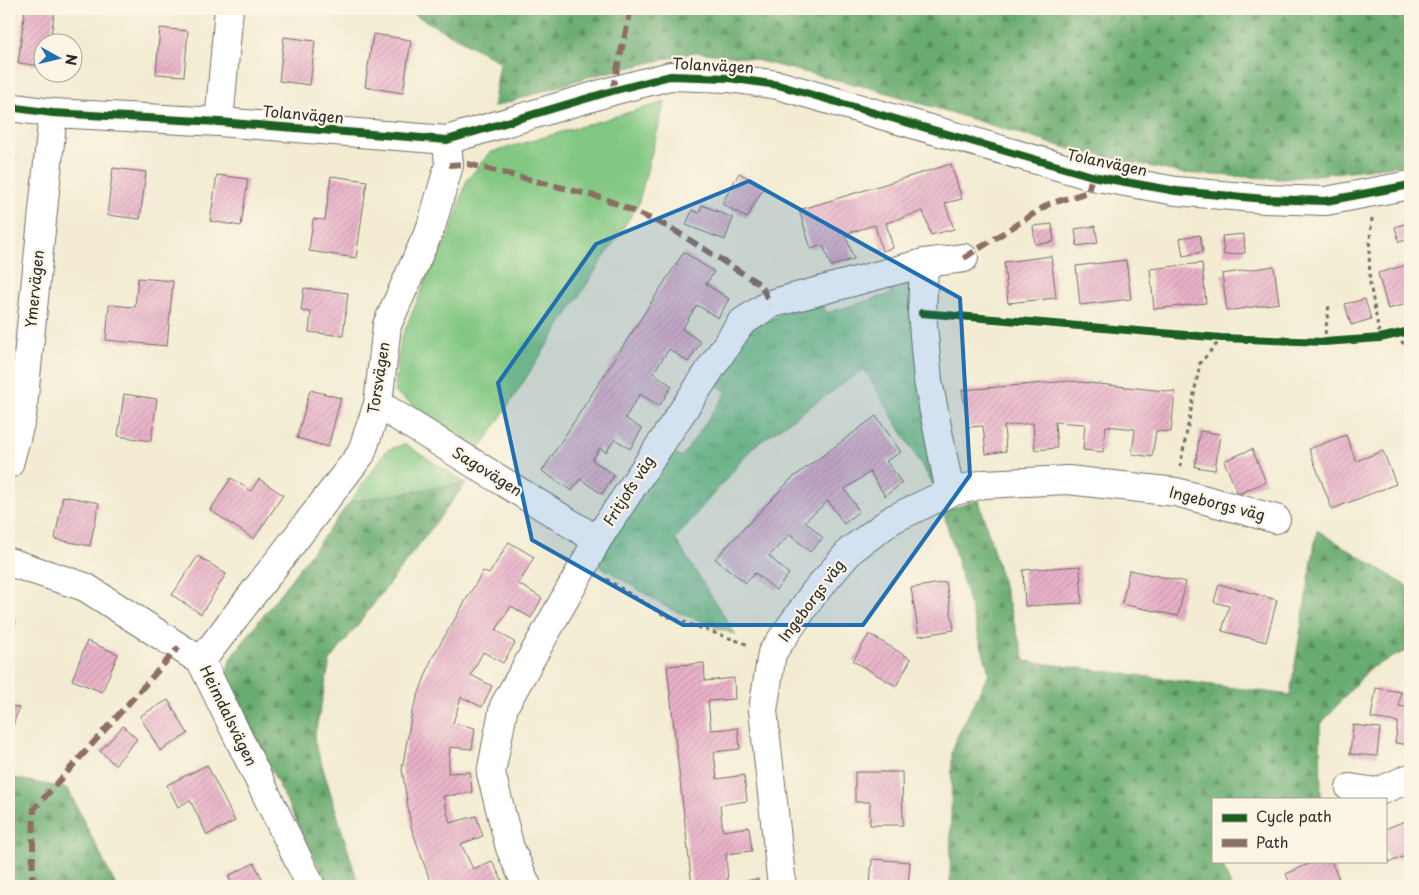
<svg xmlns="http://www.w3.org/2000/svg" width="1419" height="895" font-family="'Playpen Sans',sans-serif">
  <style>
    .grass { fill: #82c782; stroke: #567956 }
    .forest { fill: url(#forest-firs); stroke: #4a6c4e }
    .park { fill: url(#park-tufts); stroke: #567956 }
    .building { fill: url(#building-hatch) }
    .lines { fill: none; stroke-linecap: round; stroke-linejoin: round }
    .minor-casing { stroke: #716f66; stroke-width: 30 }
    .path { stroke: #716f66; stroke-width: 3; stroke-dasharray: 4 4; stroke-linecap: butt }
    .minor { stroke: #fff; stroke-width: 28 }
    .quiet { stroke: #8d6e63; stroke-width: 6; stroke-dasharray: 12 6; stroke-linecap: butt }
    .cycleway-casing { stroke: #fcf5e5; stroke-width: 11 }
    .cycleway { stroke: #1b5e20; stroke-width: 8 }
    .marked { fill: #1f6fb2; fill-opacity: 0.2; stroke: #1f6fb2; stroke-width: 4; stroke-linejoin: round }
    .labels { text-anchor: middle; stroke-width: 4.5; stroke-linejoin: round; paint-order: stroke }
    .street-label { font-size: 15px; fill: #2b2b2b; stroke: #fcf5e5 }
  </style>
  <defs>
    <pattern id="forest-firs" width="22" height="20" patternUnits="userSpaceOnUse" patternTransform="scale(1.25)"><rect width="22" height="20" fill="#69ac70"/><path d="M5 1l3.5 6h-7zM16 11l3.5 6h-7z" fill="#578c5c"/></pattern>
    <pattern id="park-tufts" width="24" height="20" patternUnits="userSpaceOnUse" patternTransform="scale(1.25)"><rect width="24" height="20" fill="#82c782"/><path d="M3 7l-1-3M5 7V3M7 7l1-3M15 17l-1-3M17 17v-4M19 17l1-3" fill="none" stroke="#6ba26b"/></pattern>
    <pattern id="building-hatch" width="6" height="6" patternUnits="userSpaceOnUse" patternTransform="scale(1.25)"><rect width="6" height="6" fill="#e8b1c8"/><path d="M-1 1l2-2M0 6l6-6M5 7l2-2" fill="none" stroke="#c798ac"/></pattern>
  </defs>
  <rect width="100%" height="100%" fill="#fcf5e5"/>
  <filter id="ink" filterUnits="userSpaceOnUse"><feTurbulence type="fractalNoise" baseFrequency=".02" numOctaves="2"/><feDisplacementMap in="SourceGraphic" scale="10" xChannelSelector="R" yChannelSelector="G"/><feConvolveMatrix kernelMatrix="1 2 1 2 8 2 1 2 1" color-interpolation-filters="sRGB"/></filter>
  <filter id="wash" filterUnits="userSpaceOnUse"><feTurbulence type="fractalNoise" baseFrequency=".0096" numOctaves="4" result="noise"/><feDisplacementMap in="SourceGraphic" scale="20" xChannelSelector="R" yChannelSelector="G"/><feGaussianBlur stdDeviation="1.12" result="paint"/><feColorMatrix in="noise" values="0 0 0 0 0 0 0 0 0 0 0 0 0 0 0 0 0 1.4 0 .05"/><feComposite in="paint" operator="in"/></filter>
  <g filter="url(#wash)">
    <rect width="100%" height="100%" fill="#f3ecd3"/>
    <g class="grass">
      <polygon points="665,102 638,205 480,449 394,392 401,339 428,275 451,231 467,180 489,153"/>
      <polygon points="405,444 466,483 350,502 387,450"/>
    </g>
    <g class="forest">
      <polygon points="418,9 1410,9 1410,164 1282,179 1181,173 1066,148 874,89 747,58 696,52 588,77 493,107 500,62 415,15"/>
      <polygon points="466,483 330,661 314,739 359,886 328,886 226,677 230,659 350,502"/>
      <polygon points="979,500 1025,661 1290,695 1317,530 1410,588 1410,649 1370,668 1320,725 1321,799 1213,799 1213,861 1221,861 1231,886 950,886 952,753 957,737 989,673 943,511"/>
      <polygon points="9,777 68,789 116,886 9,886"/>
    </g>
    <polygon class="park" points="910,272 916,349 933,484 864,369 754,446 675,539 736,635 668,608 594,562 664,446 682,457 727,392 709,380 742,331 821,297 826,313 891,294 886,278"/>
    <g id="blocks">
      <g class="building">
        <polygon points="25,9 55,9 50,42 42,42 42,66 18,63"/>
        <polygon points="160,28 188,31 184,76 156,74"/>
        <polygon points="373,34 411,40 403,93 365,87"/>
        <polygon points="284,37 315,41 310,85 279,81"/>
        <polygon points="9,157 15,158 11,196 9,196"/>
        <polygon points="951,164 962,199 945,203 954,229 931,235 923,211 886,223 893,248 882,251 875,225 845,234 854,259 831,266 823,245 811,249 799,210"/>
        <polygon points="113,168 146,172 140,219 107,215"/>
        <polygon points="739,173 764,187 747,218 722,204"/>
        <polygon points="217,175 248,179 241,226 210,221"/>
        <polygon points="331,176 367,181 356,258 309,251 313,219 325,220"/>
        <polygon points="702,205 733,218 725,240 686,225 692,210 699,213"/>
        <polygon points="1410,222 1410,239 1399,242 1395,227"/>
        <polygon points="1052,224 1054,242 1035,244 1033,226"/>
        <polygon points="1095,226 1098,243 1077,246 1075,229"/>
        <polygon points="1244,234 1245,253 1224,255 1222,236"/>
        <polygon points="1200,235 1203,252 1183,256 1180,238"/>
        <polygon points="684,252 714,272 706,284 729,299 718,318 697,305 682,329 701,342 688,362 669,349 653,373 672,386 659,406 640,394 625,418 642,429 630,449 615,439 606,452 600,448 592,460 614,475 602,494 580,479 572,491 542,471"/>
        <polygon points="1051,256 1056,298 1008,303 1004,262"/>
        <polygon points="1126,260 1131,299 1080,305 1076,266"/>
        <polygon points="1202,263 1206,303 1154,309 1150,269"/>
        <polygon points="1410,264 1410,303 1388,309 1378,273"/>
        <polygon points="1274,266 1279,303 1227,311 1222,274"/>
        <polygon points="138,278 173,281 167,346 106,340 109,305 135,307"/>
        <polygon points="304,288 348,293 343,336 309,332 311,312 301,311"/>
        <polygon points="1365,299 1371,319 1351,325 1345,304"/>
        <polygon points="1070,381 1175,392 1171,432 1156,431 1152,457 1132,454 1135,429 1106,426 1103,452 1083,450 1085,424 1055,422 1057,448 1035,450 1033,423 1004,426 1006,451 986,454 983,426 968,427 962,390"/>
        <polygon points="310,390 341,398 328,447 297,438"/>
        <polygon points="124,394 157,399 151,441 118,436"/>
        <polygon points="876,416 901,452 886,461 902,483 885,496 870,472 845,489 859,511 844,524 828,501 805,521 823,538 810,552 790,534 769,556 789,574 776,590 755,573 746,583 715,559 791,479"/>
        <polygon points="1200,431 1220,434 1215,470 1195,467"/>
        <polygon points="1346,435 1356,461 1383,451 1396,484 1332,509 1309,449"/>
        <polygon points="1252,449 1266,482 1238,494 1224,461"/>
        <polygon points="231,478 251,491 259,479 283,495 254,539 210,510"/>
        <polygon points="63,496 99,503 90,546 55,539"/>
        <polygon points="509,542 534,557 519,584 542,598 531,618 511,606 496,630 515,643 503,663 483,652 471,675 492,686 482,707 461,697 453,723 475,728 472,749 450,747 448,773 470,772 472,793 443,796 450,823 476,816 483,836 461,844 473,869 492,861 502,880 490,886 432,886 411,827 402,769 412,712 432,658 483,571 489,574"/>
        <polygon points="198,556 226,574 201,614 172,595"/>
        <polygon points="1080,566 1082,603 1025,606 1023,570"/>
        <polygon points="1129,570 1186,582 1178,616 1122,604"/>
        <polygon points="946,582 954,630 919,636 911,588"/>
        <polygon points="1219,584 1277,600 1266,642 1222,631 1229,606 1214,602"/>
        <polygon points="9,618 16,621 9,642"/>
        <polygon points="869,634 911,659 896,686 853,661"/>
        <polygon points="87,641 118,654 102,692 72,680"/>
        <polygon points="704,663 705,681 734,678 735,699 708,701 711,730 738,728 740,749 714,752 717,779 744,775 747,801 720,805 723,831 749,827 752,851 726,854 728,883 758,879 759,886 692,886 667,666"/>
        <polygon points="1376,688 1401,692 1399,706 1410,708 1410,745 1395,743 1398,722 1371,718"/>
        <polygon points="168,700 188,734 160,751 140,716"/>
        <polygon points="9,705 19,708 12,728 9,727"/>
        <polygon points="1353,725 1380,728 1377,756 1350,754"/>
        <polygon points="123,726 137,739 115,765 100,751"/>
        <polygon points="207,765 235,821 207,835 190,800 178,807 167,785"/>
        <polygon points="855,772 902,772 903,825 870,825 870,802 855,802"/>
        <polygon points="1410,819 1410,854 1390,862 1385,852 1385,829"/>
        <polygon points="872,859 910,862 908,886 870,886"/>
        <polygon points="1315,861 1331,861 1342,886 1291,886 1286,874"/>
        <polygon points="254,863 266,886 233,886 228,876"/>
      </g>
    </g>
  </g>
  <g filter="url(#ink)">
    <use href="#blocks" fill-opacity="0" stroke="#716f66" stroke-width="1"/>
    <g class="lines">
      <g class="minor-casing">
        <g id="minor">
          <polyline points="9,107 53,113 219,122 447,140 612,91 670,76 729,78 778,85 1092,176 1176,191 1265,199 1326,201 1410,185"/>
          <polyline points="219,122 229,9"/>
          <polyline points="924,263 922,313 928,381 950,492"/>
          <polyline points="378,404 597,540"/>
          <polyline points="9,464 22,416 53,113"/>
          <polyline points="9,562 85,587 201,661 311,886"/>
          <polyline points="201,661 361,454 378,404 387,325 431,227 449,165 447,140"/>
          <polyline points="1350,788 1377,792 1410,778"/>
          <polyline points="527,886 510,848 491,773 504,706 584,565 597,540 741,323 770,304 924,263 964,258"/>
          <polyline points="782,886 763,710 772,653 814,593 851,550 893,519 950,492 984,484 1068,480 1176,492 1276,519"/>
        </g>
      </g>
      <g class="path">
        <polyline points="1372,218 1369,249 1370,283 1380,338"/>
        <polyline points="948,315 1222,338 1324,342 1380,338 1410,331"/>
        <polyline points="1396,335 1410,351"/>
        <polyline points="1324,342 1329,305"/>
        <polyline points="1180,467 1200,363 1222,338"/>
        <polyline points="606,579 664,615 749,645"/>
      </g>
      <use href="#minor" class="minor"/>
      <g class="quiet">
        <polyline points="1401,9 1410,15"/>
        <polyline points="612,91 631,9"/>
        <polyline points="449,165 468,164 603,198 669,227 761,285 770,304"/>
        <polyline points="964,258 1049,204 1088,192 1092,176"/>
        <polyline points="32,886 34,809 179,647"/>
      </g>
      <g class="cycleway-casing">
        <g id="cycleway">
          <polyline points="9,107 53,113 219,122 447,140 612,91 670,76 729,78 778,85 1092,176 1176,191 1265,199 1326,201 1410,185"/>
          <polyline points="922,313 1222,338 1324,342 1380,338 1410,331"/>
        </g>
      </g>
      <use href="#cycleway" class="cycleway"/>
    </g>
  </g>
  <path class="marked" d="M749,181l211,117 10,177 -107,150h-180l-151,-85 -34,-157 98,-139z"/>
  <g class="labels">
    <g class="street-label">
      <text transform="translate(713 66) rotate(3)" y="5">Tolanvägen</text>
      <text transform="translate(303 115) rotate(5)" y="5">Tolanvägen</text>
      <text transform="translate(1107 163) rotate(12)" y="5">Tolanvägen</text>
      <text transform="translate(35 289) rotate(-84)" y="5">Ymervägen</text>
      <text transform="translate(379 378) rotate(-81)" y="5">Torsvägen</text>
      <text transform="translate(487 472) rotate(32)" y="5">Sagovägen</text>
      <text transform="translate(629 491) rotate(-57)" y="5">Fritjofs väg</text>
      <text transform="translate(1217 504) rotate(14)" y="5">Ingeborgs väg</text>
      <text transform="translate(812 601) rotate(-53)" y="5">Ingeborgs väg</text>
      <text transform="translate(228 716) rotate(64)" y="5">Heimdalsvägen</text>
    </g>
  </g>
  <rect width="1419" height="895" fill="none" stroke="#fcf5e5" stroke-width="30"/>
  <rect x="1212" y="798" width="175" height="65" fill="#fcf5e5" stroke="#a8a49b"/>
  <rect x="1222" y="814" width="25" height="8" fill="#1b5e20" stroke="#a8a49b"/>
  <text x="1256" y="822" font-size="15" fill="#2b2b2b">Cycle path</text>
  <rect x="1222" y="839" width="25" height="8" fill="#8d6e63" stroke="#a8a49b"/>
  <text x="1256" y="848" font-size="15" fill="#2b2b2b">Path</text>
  <g transform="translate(58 58) rotate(98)"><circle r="24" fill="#fcf5e5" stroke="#a8a49b"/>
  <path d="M0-4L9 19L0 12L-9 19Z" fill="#1f6fb2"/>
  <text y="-8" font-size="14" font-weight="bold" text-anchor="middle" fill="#2b2b2b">N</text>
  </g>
</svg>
